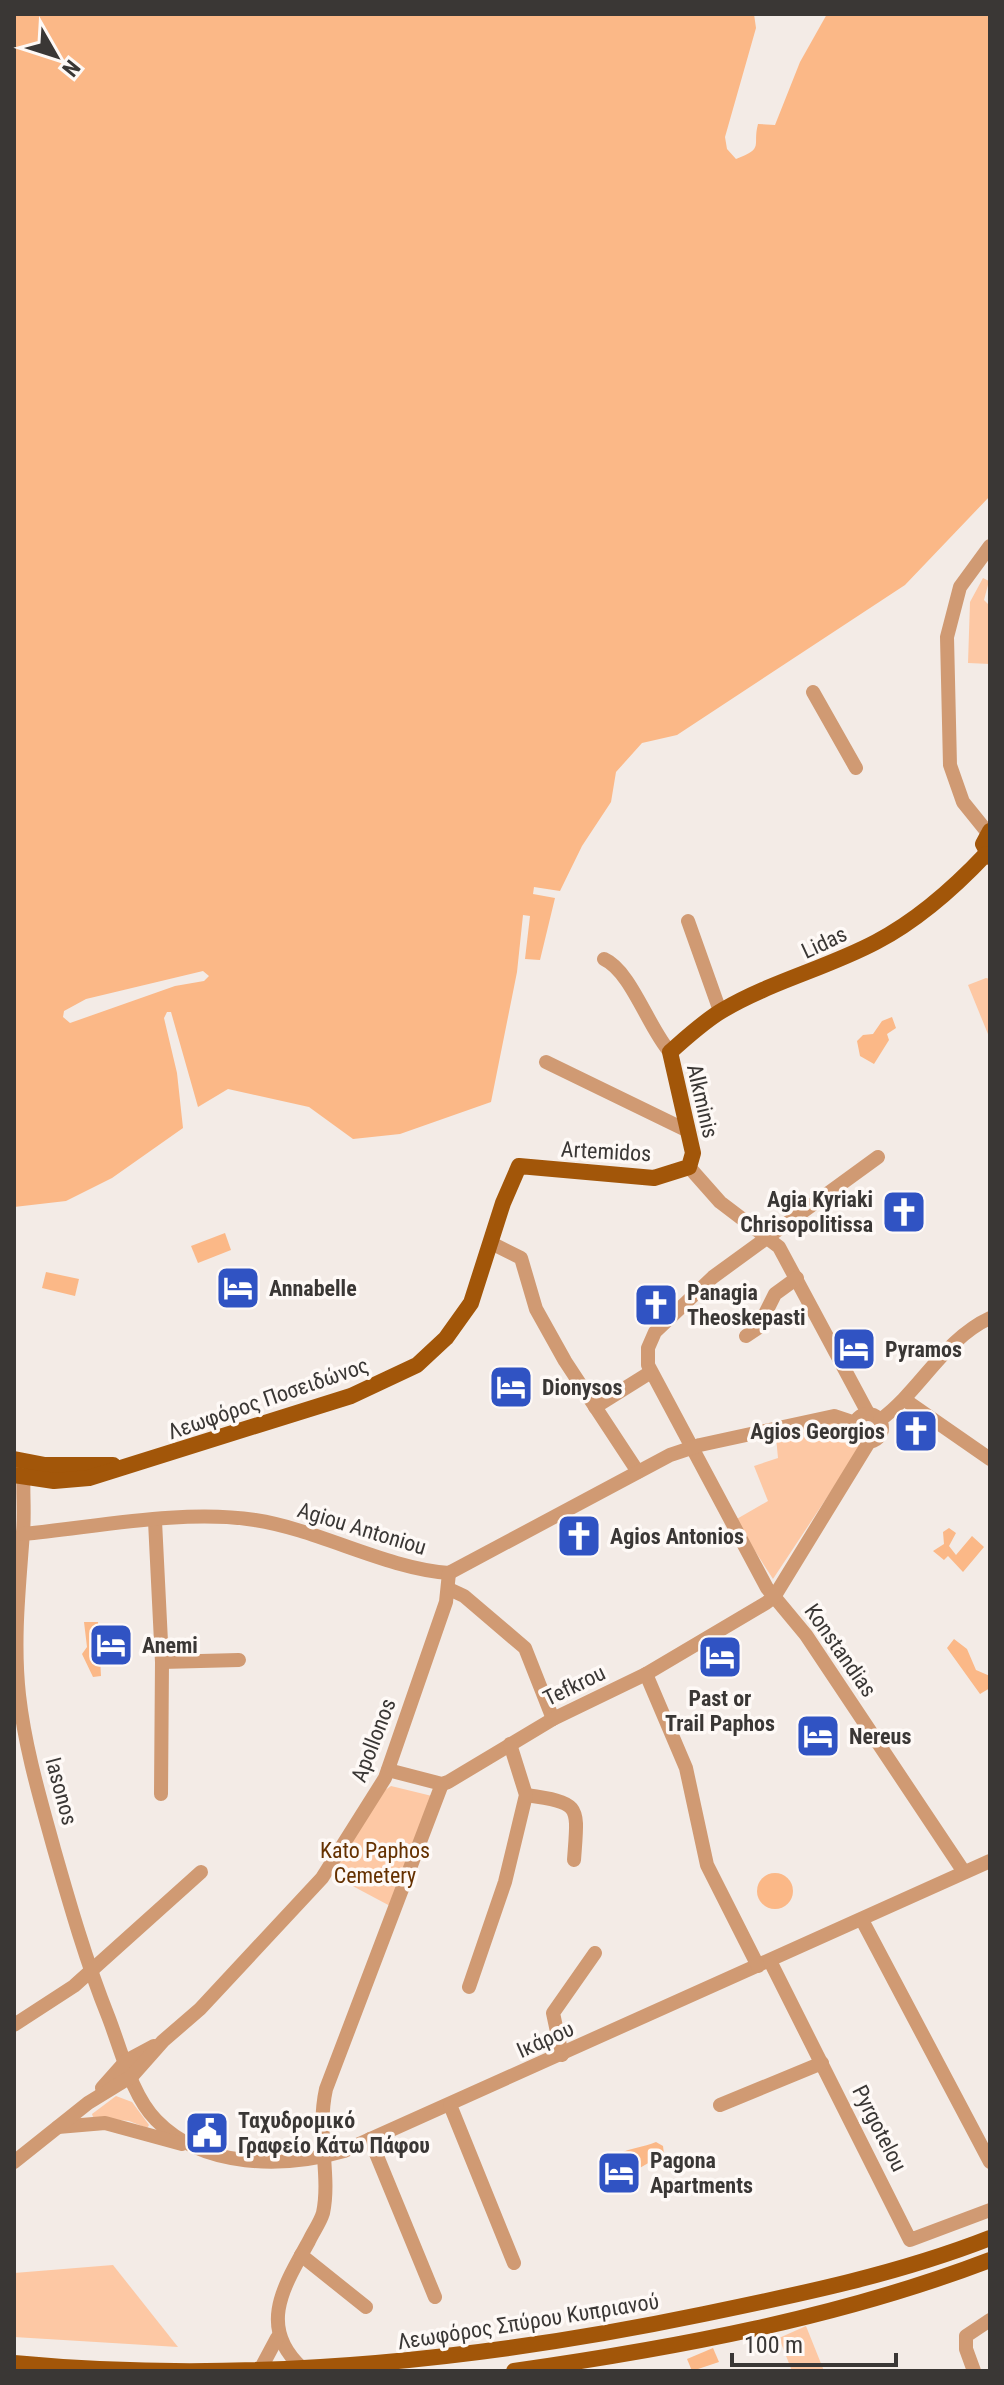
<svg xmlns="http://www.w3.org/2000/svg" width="1004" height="2385" font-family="'Roboto Condensed',sans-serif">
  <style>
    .green { fill: #fdc8a4 }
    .water { fill: #fbb887 }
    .pier { fill: #f3ebe6 }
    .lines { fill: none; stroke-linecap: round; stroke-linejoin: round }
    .minor { stroke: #d09a73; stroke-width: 14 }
    .major { stroke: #a25609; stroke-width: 16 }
    .labels { text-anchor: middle; stroke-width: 7; stroke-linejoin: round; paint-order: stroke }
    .street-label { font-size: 22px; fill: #3a3735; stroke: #fef9f6 }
    .poi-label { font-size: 22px; font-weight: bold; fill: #3a3735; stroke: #fef9f6; text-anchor: start }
    .park-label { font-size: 22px; fill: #653100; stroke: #fef9f6 }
  </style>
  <rect width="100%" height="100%" fill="#f3ebe6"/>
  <g class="green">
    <polygon points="983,578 989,581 984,600 990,606 990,664 968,663 970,602"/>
    <polygon points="986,978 990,979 990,1039 968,985"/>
    <polygon points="842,1420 859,1449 773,1579 735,1520 768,1501 754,1466 778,1458 776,1437"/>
    <polygon points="391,1786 432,1796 392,1907 332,1875 381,1793"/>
    <polygon points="116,2096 132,2102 149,2125 147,2128 129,2121 93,2117 92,2114"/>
    <polygon points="113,2265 178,2347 14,2337 14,2273"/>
    <polygon points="806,2326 824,2371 792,2371 779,2338"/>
  </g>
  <g class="water">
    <path d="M14,14h740l2,14 -31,109 2,12 9,10c29,-11 16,-13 22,-35l17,1 25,-63 27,-48h163v482l-85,89 -228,150 -35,8 -26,29 -5,30 -29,44 -22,45 -26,-4 -1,7 22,4 -15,62 -15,-1 5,-43 -7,-1 -6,57 -26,130 -91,32 -47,5 -44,-32 -81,-18 -30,18 -27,-95h-4l-3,6 13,55 6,55 -71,50 -46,23 -52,6z"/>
    <polygon points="892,1017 896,1028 887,1034 889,1040 874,1064 860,1056 857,1041 863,1035 873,1034 882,1021"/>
    <polygon points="225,1233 231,1250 198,1263 191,1246"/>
    <polygon points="46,1272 79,1279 75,1296 42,1288"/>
    <polygon points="949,1528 956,1533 949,1546 956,1555 972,1536 984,1547 963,1572 948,1556 944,1560 933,1551 944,1544 943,1532"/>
    <polygon points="84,1622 98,1622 101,1676 93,1677 82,1654 87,1647"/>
    <polygon points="954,1639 967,1649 976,1670 990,1676 990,1688 980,1694 947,1648"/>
    <circle cx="775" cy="1891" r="18"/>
    <path d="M656,2142l7,4 1,8 -33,19 -12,-10v-9c10,-6 25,-7 37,-12z"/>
    <polygon points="713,2348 719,2362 692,2371 687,2359"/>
  </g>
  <polygon class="pier" points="203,971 209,976 204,981 175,986 70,1023 63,1017 64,1011 86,999"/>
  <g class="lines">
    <g class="minor">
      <polyline points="813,692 856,768"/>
      <polyline points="988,833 963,802 950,765 947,637 960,587 990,546"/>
      <polyline points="688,921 720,1011"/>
      <path d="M604,959c27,12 45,70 66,93"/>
      <polyline points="546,1062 688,1131"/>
      <polyline points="878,1157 713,1277 655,1332 648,1348 648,1365 767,1588 806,1635 964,1872"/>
      <polyline points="689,1167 720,1202 779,1247 868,1413"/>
      <polyline points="493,1244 521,1258 536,1309 565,1361 638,1472"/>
      <polyline points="746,1336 758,1328 775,1294 797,1278"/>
      <polyline points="905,1400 990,1459"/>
      <polyline points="595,1407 651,1372"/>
      <circle cx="868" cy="1428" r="14"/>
      <path d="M880,1420c40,-29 64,-81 110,-102"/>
      <path d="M24,1466c-2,22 1,44 -1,66 -4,56 -10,108 -4,163 6,53 21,103 35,154 16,56 32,112 54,167 13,33 23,78 48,104 47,49 129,48 188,31l646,-290"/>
      <polyline points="155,1521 162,1662 161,1794"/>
      <path d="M23,1534c73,-7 160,-25 232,-14 65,10 129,48 194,53l221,-118 30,-10 134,-29 21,7"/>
      <polyline points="449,1589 464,1596 525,1648 553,1719"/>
      <polyline points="162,1662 239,1660"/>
      <polyline points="646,1674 686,1768 707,1865 758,1966"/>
      <polyline points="388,1770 442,1784 448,1782 553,1719 646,1674 766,1603 774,1597 869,1442"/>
      <path d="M526,1795c56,8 52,10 48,65"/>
      <polyline points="862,1920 990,2162"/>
      <polyline points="770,1961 910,2240 990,2210"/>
      <polyline points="469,1987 505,1882 526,1795 510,1744"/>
      <polyline points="14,2025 74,1986 201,1872"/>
      <polyline points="562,2055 553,2013 595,1953"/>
      <polyline points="102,2088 126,2061 154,2046"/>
      <polyline points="450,2105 514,2263"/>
      <polyline points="720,2105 822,2063"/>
      <polyline points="58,2127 105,2123 182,2144"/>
      <polyline points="370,2139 435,2297"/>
      <polyline points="14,2162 88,2103 132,2076 163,2041 200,2009 322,1878 385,1778 446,1602 449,1573"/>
      <polyline points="301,2255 366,2307"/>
      <path d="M302,2368c-45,-41 -18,-82 7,-127 4,-9 11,-18 14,-28 8,-38 -7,-79 3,-124l116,-305"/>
      <polyline points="260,2370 277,2338"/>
      <polyline points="974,2371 966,2349 966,2336 990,2320"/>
    </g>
    <g class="major">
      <polyline points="990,831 983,844 990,857"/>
      <polyline points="14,1459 45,1465 113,1465"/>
      <path d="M14,1475l40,6 35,-3 262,-82 66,-31 29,-27 25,-35 32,-100 16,-37 135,12 35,-11 4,-14 -23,-101c17,-15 34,-31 53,-42 47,-28 104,-42 153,-68 42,-22 77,-53 110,-88"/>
      <path d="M14,2363c231,22 464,-2 690,-49 97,-20 194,-40 286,-76"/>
      <path d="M514,2371c161,-23 324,-53 476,-111"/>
    </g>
  </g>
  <defs>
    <g id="church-square" transform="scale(2.3)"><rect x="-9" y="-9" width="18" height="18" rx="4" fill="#3053c3" stroke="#fef9f6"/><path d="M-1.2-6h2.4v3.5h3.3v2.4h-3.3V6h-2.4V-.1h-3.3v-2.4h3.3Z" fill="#fff"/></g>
    <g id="hotel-square" transform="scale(2.3)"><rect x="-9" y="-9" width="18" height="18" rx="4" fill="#3053c3" stroke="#fef9f6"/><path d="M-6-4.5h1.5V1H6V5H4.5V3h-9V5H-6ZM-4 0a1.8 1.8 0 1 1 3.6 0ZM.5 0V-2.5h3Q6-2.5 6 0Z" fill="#fff"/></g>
    <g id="civic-square" transform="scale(2.3)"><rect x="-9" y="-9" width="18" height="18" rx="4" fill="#3053c3" stroke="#fef9f6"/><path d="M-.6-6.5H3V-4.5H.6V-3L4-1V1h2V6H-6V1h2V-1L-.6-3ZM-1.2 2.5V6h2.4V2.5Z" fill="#fff"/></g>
  </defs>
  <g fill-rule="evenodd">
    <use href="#church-square" x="904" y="1212"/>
    <use href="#hotel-square" x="238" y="1288"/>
    <use href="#church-square" x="656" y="1305"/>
    <use href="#hotel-square" x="854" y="1349"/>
    <use href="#hotel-square" x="511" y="1387"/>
    <use href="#church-square" x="916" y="1431"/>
    <use href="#church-square" x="579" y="1536"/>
    <use href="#hotel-square" x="111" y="1645"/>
    <use href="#hotel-square" x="720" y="1657"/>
    <use href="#hotel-square" x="818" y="1736"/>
    <use href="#civic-square" x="207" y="2133"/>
    <use href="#hotel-square" x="619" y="2173"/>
  </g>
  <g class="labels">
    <g class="street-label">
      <text transform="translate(824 942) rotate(-25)" y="8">Lidas</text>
      <text transform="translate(703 1101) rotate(77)" y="8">Alkminis</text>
      <text transform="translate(606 1151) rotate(3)" y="8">Artemidos</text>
      <text transform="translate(268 1398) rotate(-19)" y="8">Λεωφόρος Ποσειδώνος</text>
      <text transform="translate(362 1528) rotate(17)" y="8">Agiou Antoniou</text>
      <text transform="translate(841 1650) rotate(55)" y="8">Konstandias</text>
      <text transform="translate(574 1685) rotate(-26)" y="8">Tefkrou</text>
      <text transform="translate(373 1740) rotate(-69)" y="8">Apollonos</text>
      <text transform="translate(62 1791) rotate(75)" y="8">Iasonos</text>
      <text transform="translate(545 2039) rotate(-24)" y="8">Ικάρου</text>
      <text transform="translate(880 2128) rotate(63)" y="8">Pyrgotelou</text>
      <text transform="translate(528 2321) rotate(-9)" y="8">Λεωφόρος Σπύρου Κυπριανού</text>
    </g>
    <g class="poi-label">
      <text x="873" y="1207" text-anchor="end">Agia Kyriaki<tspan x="873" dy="25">Chrisopolitissa</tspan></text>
      <text x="269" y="1296">Annabelle</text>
      <text x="687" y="1300">Panagia<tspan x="687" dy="25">Theoskepasti</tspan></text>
      <text x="885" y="1357">Pyramos</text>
      <text x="542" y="1395">Dionysos</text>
      <text x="885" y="1439" text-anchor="end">Agios Georgios</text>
      <text x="610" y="1544">Agios Antonios</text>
      <text x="142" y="1653">Anemi</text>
      <text x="720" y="1706" text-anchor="middle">Past or<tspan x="720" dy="25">Trail Paphos</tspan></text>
      <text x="849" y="1744">Nereus</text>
      <text x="238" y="2128">Ταχυδρομικό<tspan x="238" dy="25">Γραφείο Κάτω Πάφου</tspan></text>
      <text x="650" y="2168">Pagona<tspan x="650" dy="25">Apartments</tspan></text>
    </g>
    <g class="park-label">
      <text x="375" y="1858">Kato Paphos<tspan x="375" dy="25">Cemetery</tspan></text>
    </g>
  </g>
  <rect width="1004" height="2385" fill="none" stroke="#3a3735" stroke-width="32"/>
  <g transform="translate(56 56) rotate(129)" stroke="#fef9f6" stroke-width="6" paint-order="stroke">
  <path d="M0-6L14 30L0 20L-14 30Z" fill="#3a3735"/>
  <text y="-12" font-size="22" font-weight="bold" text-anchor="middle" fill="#3a3735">N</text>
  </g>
  <path d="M732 2353v12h164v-12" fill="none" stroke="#3a3735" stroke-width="4"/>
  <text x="744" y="2353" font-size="24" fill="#3a3735" stroke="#fef9f6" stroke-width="6" paint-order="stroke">100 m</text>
</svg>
